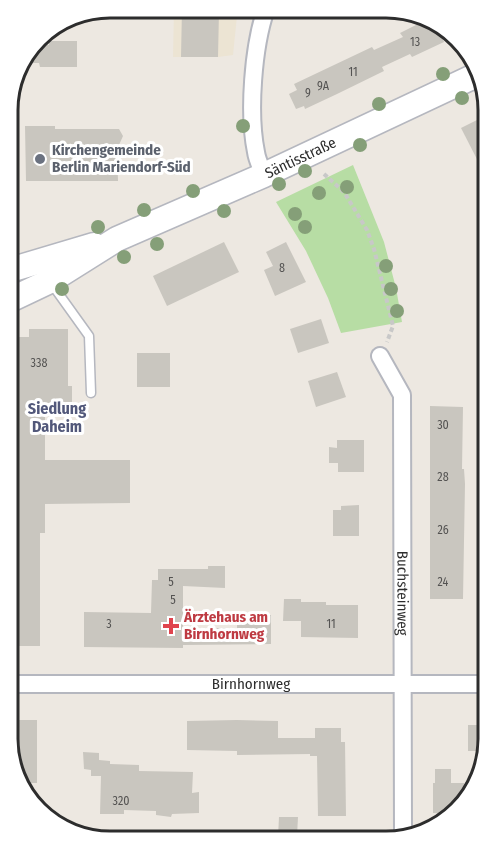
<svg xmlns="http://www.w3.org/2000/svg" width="496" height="849" font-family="'Fira Sans Condensed',sans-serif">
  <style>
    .education { fill: #ece4d3 }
    .green { fill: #b7dda4 }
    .building { fill: #c9c6bf }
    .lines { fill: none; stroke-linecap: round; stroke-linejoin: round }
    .lane-casing { stroke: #b5b7bf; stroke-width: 11 }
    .street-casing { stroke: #b5b7bf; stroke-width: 20 }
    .secondary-casing { stroke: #b5b7bf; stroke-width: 27 }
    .path { stroke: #c8c8c8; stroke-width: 4; stroke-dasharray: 4.5 3; stroke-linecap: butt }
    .lane { stroke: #fff; stroke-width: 8 }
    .street { stroke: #fff; stroke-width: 16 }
    .secondary { stroke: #fff; stroke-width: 24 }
    .tree { fill: #859f78 }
    .worship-dot { fill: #6b7280; stroke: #fff; stroke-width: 2 }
    .health-dot { fill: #e0444e; stroke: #fff; stroke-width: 2 }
    .labels { text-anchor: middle; stroke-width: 6; stroke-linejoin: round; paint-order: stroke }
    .number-label { font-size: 12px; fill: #545352 }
    .worship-label { font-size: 15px; font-weight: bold; fill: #5b616d; stroke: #fff; text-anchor: start }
    .street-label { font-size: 15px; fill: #2d2d2d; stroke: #fff }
    .health-label { font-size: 15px; font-weight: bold; fill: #be3a42; stroke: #fff; text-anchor: start }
    .neighbourhood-label { font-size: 16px; font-weight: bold; fill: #52587a; stroke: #fff }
    .rim { fill: none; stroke: #2d2d2d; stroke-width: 3 }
  </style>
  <rect width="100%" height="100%" fill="#ede8e1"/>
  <polygon class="education" points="174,8 239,8 237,16 233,55 218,57 173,57"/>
  <polygon class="green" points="353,165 384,242 396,288 402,322 341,333 328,298 306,251 276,202"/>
  <g class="building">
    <polygon points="182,8 206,8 206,11 219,11 218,57 181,57"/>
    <polygon points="428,19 449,29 453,35 443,39 444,42 412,57 410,54 382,67 384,71 337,94 305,109 304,106 296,109 289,94 297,90 294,84 372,47 374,50 403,37 400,33"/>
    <polygon points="49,41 77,41 77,67 40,67 39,63 27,63 36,45 49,45"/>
    <polygon points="481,118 482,134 482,169 461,128"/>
    <polygon points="25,126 55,126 55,129 119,129 123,136 119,145 117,145 118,181 26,181"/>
    <polygon points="224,242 239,272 167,306 153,276"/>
    <polygon points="286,242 306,282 275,296 264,270 273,266 266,252"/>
    <polygon points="321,319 329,343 298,353 290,329"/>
    <polygon points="29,329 68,329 68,386 72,386 72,403 45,403 45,460 130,460 130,503 45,504 45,533 40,533 40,646 14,646 11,337 29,337"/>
    <rect x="137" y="353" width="33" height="34"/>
    <polygon points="337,372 346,397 316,407 308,381"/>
    <polygon points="430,406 463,407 462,469 464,469 465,484 463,599 430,599"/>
    <polygon points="337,440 364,440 364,472 338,472 338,463 329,463 329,447 337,448"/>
    <polygon points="359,505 359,536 333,536 333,510 341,510 341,506"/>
    <polygon points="208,566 225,566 225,588 183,586 183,626 195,626 195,628 237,628 237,614 271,615 271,644 183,645 183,648 84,647 84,612 151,613 152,580 158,580 158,569 208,569"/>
    <polygon points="284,599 301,599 301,602 326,602 326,605 358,605 358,638 301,637 301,621 283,621"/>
    <polygon points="15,720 37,720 37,783 19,783 15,778"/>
    <polygon points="237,720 278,721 278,738 315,738 315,728 341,728 341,742 345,742 346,816 318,816 317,756 310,756 310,754 237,755 237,751 187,750 187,721"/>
    <polygon points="468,725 488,725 488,746 487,751 468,751"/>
    <polygon points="83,752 99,753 99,760 110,761 110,764 139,765 139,771 193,772 192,793 199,792 199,813 172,814 171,817 156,815 156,811 124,810 124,814 100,814 101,776 91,776 91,770 84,769"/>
    <polygon points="435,769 451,769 451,783 464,783 463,804 451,814 433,813 433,783 435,783"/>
    <polygon points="279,817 298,817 297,836 278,837"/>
  </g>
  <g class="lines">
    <g class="lane-casing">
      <polyline id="lane" points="51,283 89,336 91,393"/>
    </g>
    <g class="street-casing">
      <g id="street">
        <path d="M264,175c-3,-8 -7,-15 -8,-23 -8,-39 -3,-105 10,-143"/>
        <path id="s1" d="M380,356l22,39 1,439"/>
        <path id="s2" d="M14,684h474"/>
      </g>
    </g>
    <g class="secondary-casing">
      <g id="secondary">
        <polyline points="10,270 94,245"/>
        <path id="s3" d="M10,300l40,-19 67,-42 147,-64 217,-102"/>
      </g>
    </g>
    <g class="path">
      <polyline points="324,174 344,192 367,230 374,249 393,326 387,342"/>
      <polyline points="31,798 39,798"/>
    </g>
    <use href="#lane" class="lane"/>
    <use href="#street" class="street"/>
    <use href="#secondary" class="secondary"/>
  </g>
  <g class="tree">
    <circle cx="443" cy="74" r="7"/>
    <circle cx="462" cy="98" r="7"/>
    <circle cx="379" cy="104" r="7"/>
    <circle cx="243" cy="126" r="7"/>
    <circle cx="360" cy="145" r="7"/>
    <circle cx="305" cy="171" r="7"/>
    <circle cx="279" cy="184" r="7"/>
    <circle cx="347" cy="187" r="7"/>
    <circle cx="193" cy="191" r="7"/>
    <circle cx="319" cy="193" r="7"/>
    <circle cx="144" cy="210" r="7"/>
    <circle cx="224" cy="211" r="7"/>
    <circle cx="295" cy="214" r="7"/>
    <circle cx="98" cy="227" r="7"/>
    <circle cx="305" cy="227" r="7"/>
    <circle cx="157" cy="244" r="7"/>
    <circle cx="124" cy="257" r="7"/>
    <circle cx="386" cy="266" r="7"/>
    <circle cx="62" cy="289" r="7"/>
    <circle cx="391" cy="289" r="7"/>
    <circle cx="397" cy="311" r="7"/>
  </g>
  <circle class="worship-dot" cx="40" cy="159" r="6"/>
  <path class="health-dot" d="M168 617h6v6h6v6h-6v6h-6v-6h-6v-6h6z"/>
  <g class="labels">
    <g class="number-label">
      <text x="415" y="46">13</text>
      <text x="353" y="76">11</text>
      <text x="323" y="90">9A</text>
      <text x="308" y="97">9</text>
      <text x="282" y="272">8</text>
      <text x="39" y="367">338</text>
      <text x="443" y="429">30</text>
      <text x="443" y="481">28</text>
      <text x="443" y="534">26</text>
      <text x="171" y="586">5</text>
      <text x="443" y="586">24</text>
      <text x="173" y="604">5</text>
      <text x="109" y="628">3</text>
      <text x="331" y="628">11</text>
      <text x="121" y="805">320</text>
    </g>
    <g class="worship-label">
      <text x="52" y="155">Kirchengemeinde<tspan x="52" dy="17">Berlin Mariendorf-Süd</tspan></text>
    </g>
    <g class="street-label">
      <text dy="5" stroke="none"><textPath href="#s3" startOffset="324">Säntisstraße</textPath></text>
      <text dy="5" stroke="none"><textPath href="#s1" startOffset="243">Buchsteinweg</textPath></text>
      <text dy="5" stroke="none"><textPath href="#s2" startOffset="237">Birnhornweg</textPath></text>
    </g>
    <g class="health-label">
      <text x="184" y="622">Ärztehaus am<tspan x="184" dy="17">Birnhornweg</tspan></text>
    </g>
    <g class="neighbourhood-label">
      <text x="57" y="414">Siedlung<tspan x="57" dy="18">Daheim</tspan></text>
    </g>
  </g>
  <path d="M0 0H496V849H0ZM110 18H386A92 92 0 0 1 478 110V739A92 92 0 0 1 386 831H110A92 92 0 0 1 18 739V110A92 92 0 0 1 110 18Z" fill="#fff" fill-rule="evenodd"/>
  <path class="rim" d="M110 18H386A92 92 0 0 1 478 110V739A92 92 0 0 1 386 831H110A92 92 0 0 1 18 739V110A92 92 0 0 1 110 18Z"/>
</svg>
